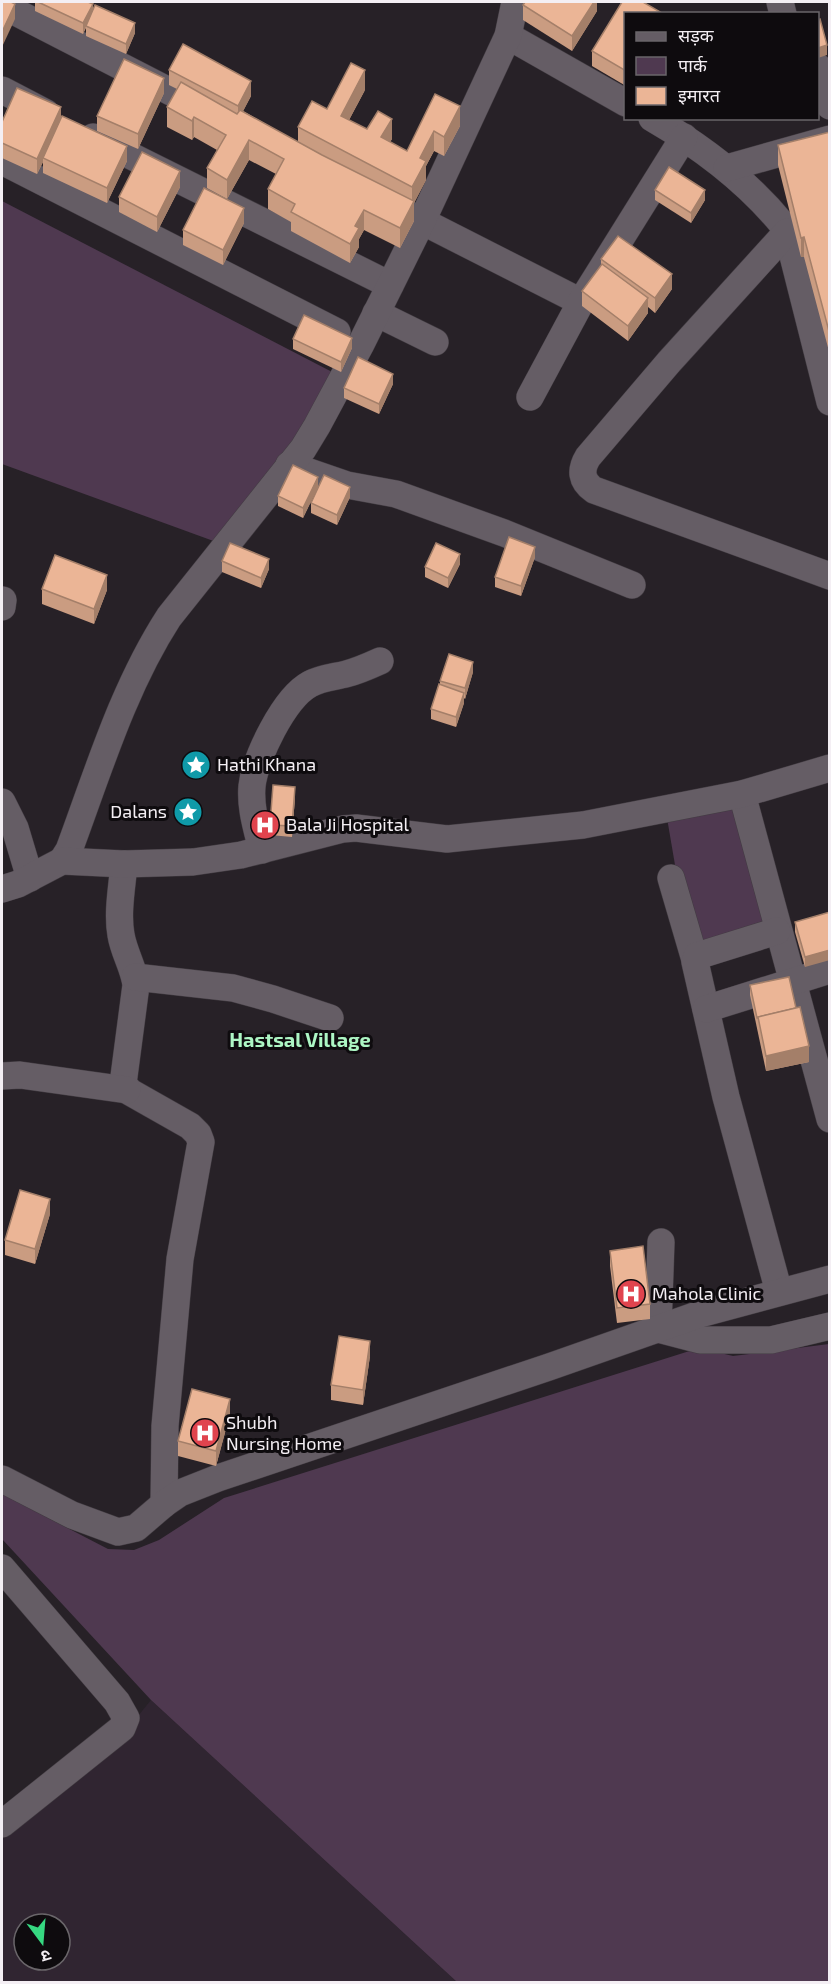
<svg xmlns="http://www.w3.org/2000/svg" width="831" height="1984" font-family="'Exo 2','Noto Sans Devanagari',sans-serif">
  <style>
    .built { fill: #302531; fill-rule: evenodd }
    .green { fill: #4f3950 }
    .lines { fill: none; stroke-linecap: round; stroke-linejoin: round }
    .minor-casing { stroke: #423c42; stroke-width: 28 }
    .minor { stroke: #655d65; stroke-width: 27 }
    .wall { fill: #ca9c81 }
    .shaded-wall { fill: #a47f69 }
    .building { fill: #ebb596; stroke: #a47f69; stroke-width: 1.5 }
    .labels { text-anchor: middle; stroke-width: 6; stroke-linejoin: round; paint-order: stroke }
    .poi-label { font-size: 18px; fill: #f4eff4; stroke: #0e0b0e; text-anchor: start }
    .neighbourhood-label { font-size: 20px; font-weight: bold; fill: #adf6c4; stroke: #0e0b0e }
  </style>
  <rect width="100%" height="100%" fill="#272127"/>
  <path class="built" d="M151,1700l306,282h-455v-149l127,-106zM24,1924h36v36h-36z"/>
  <g class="green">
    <polygon points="2,201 336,374 309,437 219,543 2,464"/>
    <polygon points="741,799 772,931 696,953 682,906 667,818"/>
    <polygon points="829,1344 829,1982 457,1982 151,1700 2,1539 2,1494 108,1549 134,1550 159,1540 224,1498 699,1348 733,1356"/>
  </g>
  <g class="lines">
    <g class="minor-casing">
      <g id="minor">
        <polyline points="780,2 783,14"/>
        <polyline points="2,5 206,110"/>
        <polyline points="508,36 626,103"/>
        <polyline points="818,67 830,106"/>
        <polyline points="2,90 46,113"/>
        <path d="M652,118c50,29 95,63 131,107l4,7 43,170"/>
        <polyline points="93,137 390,285"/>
        <polyline points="2,161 337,332"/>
        <polyline points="727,168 830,139"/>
        <polyline points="406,213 581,302"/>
        <path d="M787,232l-118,130 -81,95c-8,13 -7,24 6,33l236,86"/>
        <polyline points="376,313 435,342"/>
        <polyline points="530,397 581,302 684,137"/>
        <polyline points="289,465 347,485 396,494 504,533 632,585"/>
        <polyline points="2,607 3,600"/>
        <polyline points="742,794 830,1119"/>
        <polyline points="2,802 15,828 30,878"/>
        <path d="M262,850c-5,-21 -12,-42 -10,-64 3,-28 32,-88 58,-102 11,-6 24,-7 36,-10 12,-3 23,-8 34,-13"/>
        <path d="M62,861l7,-11c29,-78 54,-162 100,-233l134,-168 14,-23 44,-82 61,-123 86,-185 7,-34"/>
        <path d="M124,864c-2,23 -7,49 -3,71 3,18 13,33 15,50l-13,99 7,8 60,34 8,8 3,8 -21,117 -15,167 -1,78"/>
        <polyline points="671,878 695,960"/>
        <polyline points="2,889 18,884 62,861 124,864 193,862 241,855 343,829 356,828 447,839 583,825 742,794 830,768"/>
        <polyline points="777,931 697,956 695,962 726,1097 779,1292"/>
        <polyline points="135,977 233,988 273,999 330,1018"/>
        <polyline points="706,1009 830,970"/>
        <polyline points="2,1076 20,1075 127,1090"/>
        <polyline points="658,1329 700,1340 771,1340 830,1326"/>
        <polyline points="658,1329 661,1242"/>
        <polyline points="2,1479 72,1515 118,1532 136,1528 164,1504 180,1493 218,1478 549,1367 700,1314 830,1279"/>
        <polyline points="2,1568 117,1702 126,1718 122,1728 2,1824"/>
      </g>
    </g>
    <use href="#minor" class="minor"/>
  </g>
  <g class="wall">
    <polygon points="35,2 88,2 93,10 135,33 126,54 86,36 86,28 83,34 35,11"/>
    <polygon points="597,2 597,11 572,51 523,20 523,5"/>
    <polygon points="626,14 626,86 592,66 592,51"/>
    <polygon points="169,70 251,96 243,111 298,142 298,127 327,109 365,90 349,120 367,129 392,139 390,142 407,151 435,94 460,126 444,156 434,151 426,166 426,180 414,203 414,221 400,248 364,230 359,239 359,247 350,263 291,231 291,222 268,209 268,189 276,174 249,160 227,199 207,188 207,168 217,150 194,137 192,140 167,127 167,107 177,89 169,85"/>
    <polygon points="164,93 138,149 97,131 97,116"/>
    <polygon points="61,120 127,161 107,203 43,173 43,162 37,174 2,158 2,122"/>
    <polygon points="830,132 830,355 804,257 801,257 778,165 778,145"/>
    <polygon points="180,187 157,232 119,212 119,197"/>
    <polygon points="655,190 705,200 691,223 655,200"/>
    <polygon points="244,223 223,265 183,245 183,230"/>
    <polygon points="601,259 672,289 655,313 648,307 648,313 628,341 582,306 582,291 601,266"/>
    <polygon points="293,339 352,348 341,372 293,349"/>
    <polygon points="393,384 379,414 344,398 344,388"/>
    <polygon points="318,487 303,518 278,506 278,496"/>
    <polygon points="350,497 337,525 311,513 311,503"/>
    <polygon points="535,557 521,596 495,587 495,577"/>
    <polygon points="222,561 269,569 261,588 222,572"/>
    <polygon points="460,564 448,588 425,577 425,567"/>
    <polygon points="42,589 107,590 94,624 42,604"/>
    <polygon points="473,672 465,699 464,698 464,703 456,727 431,719 431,709 440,685 440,681"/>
    <polygon points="295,797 292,837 270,835 270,825"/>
    <polygon points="830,912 805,967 795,932 795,922"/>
    <polygon points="750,985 796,1008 809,1062 766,1071 750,995"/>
    <polygon points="50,1214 35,1264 5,1255 5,1240"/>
    <polygon points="610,1251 650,1304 650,1319 617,1323 610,1266"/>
    <polygon points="370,1356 363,1405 331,1400 331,1385"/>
    <polygon points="230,1414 216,1466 178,1456 178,1441"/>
  </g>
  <g class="shaded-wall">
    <polygon points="594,2 597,2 597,11 572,51 572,36"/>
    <polygon points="15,4 15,19 2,47 2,32"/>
    <polygon points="93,4 93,14 86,26 83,34 83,23"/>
    <polygon points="135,23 135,33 126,54 126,44"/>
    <polygon points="827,45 827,55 818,58 818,48"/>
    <polygon points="365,70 365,90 341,135 341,116"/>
    <polygon points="164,78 164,93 138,149 138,134"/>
    <polygon points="251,81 251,96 238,121 238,106"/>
    <polygon points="460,106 460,126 444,156 444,137"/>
    <polygon points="61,107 61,122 43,158 43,162 37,174 37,159"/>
    <polygon points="194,117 194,137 192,140 192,121"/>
    <polygon points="392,119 392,139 381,156 381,137"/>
    <polygon points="434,131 434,151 426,166 426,180 414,203 414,221 400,248 400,228 412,205 412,187 420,158"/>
    <polygon points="249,140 249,160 227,199 227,180"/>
    <polygon points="127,146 127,161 107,203 107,188"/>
    <polygon points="180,171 180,187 157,232 157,217"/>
    <polygon points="705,190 705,200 691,223 691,213"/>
    <polygon points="244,208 244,223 223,265 223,250"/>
    <polygon points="364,210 364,230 359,239 359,247 350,263 350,244 355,226"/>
    <polygon points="804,237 804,257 801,257 801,238"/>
    <polygon points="672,274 672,289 655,313 655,298"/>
    <polygon points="648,298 648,313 628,341 628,326"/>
    <polygon points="352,338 352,348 341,372 341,362"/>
    <polygon points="393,374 393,384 379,414 379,404"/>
    <polygon points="318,477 318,487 303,518 303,508"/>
    <polygon points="350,487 350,497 337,525 337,515"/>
    <polygon points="535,547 535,557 521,596 521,586"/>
    <polygon points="460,554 460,564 448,588 448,578"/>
    <polygon points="269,559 269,569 261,588 261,578"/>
    <polygon points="107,575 107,590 94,624 94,609"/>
    <polygon points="473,662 473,672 465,699 465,688"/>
    <polygon points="464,693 464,703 456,727 456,717"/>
    <polygon points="295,787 295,797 292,837 292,826"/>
    <polygon points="830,950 830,960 805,967 805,957"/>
    <polygon points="809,1046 809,1062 766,1071 766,1056"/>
    <polygon points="50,1199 50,1214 35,1264 35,1249"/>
    <polygon points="370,1341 370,1356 363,1405 363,1390"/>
    <polygon points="230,1399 230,1414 216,1466 216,1451"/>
  </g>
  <g class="building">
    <polygon points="2,2 11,2 15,4 2,32"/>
    <polygon points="38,2 88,2 93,4 83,23"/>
    <polygon points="525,2 594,2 572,36 523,5"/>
    <polygon points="622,2 643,2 662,13 626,14 626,71 592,51"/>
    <polygon points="95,5 135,23 126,44 86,26"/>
    <polygon points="820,19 827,45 818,48 818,20"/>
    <polygon points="183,44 251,81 238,106 169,70"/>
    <polygon points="124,59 164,78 138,134 97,116"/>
    <polygon points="351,63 365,70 341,116 367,129 378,111 392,119 381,137 407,151 435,94 460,106 444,137 434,131 420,158 426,161 412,187 298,127 312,101 327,109"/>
    <polygon points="181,82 237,114 240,110 322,155 414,201 400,228 364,210 355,226 359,228 350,244 291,212 295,204 268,189 284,159 249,140 227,180 207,168 226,135 194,117 192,121 167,107"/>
    <polygon points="17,88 61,107 37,159 2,143 2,122"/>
    <polygon points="62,116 127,146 107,188 43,158"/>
    <polygon points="830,132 830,335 804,237 801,238 778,145"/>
    <polygon points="142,152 180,171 157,217 119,197"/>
    <polygon points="669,167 705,190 691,213 655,190"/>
    <polygon points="204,188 244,208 223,250 183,230"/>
    <polygon points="618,236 672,274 655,298 601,259"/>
    <polygon points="602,264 648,298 628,326 582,291"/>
    <polygon points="304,315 352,338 341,362 293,339"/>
    <polygon points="358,357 393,374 379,404 344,388"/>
    <polygon points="293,465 318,477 303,508 278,496"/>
    <polygon points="324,475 350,487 337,515 311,503"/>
    <polygon points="509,537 535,547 521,586 495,577"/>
    <polygon points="230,543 269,559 261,578 222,561"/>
    <polygon points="436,543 460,554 448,578 425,567"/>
    <polygon points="55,555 107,575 94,609 42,589"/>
    <polygon points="449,654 473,662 465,688 440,681"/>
    <polygon points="439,684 464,693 456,717 431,709"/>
    <polygon points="273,785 295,787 292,826 270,825"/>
    <polygon points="830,912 830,950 805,957 795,922"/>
    <polygon points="789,977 796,1008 758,1017 758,1018 757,1018 750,985"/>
    <polygon points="800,1007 809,1046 766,1056 758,1017"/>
    <polygon points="20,1190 50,1199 35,1249 5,1240"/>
    <polygon points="643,1246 650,1304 617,1308 610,1251"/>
    <polygon points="339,1336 370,1341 363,1390 331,1385"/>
    <polygon points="192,1389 230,1399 216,1451 178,1441"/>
  </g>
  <defs>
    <g id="sight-disc" transform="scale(1.5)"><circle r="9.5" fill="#0f9aa8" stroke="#0e0b0e"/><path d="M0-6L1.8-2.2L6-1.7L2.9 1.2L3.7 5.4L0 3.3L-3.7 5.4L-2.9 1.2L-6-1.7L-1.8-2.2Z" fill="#fff"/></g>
    <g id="hospital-disc" transform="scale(1.5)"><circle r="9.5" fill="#e0444e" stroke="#0e0b0e"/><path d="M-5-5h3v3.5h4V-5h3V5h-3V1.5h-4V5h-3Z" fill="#fff"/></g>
  </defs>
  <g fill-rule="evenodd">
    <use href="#sight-disc" x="196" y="765"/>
    <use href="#sight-disc" x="188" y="812"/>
    <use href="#hospital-disc" x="265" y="825"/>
    <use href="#hospital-disc" x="631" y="1294"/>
    <use href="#hospital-disc" x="205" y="1433"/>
  </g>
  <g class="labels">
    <g class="poi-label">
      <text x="217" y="771">Hathi Khana</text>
      <text x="167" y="818" text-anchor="end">Dalans</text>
      <text x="286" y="831">Bala Ji Hospital</text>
      <text x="652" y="1300">Mahola Clinic</text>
      <text x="226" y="1429">Shubh<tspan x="226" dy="21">Nursing Home</tspan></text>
    </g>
    <g class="neighbourhood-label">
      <text x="300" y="1047">Hastsal Village</text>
    </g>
  </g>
  <rect width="831" height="1984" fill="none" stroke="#f4eff4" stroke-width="6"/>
  <rect x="624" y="12" width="195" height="108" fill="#0e0b0e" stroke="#6a666a" stroke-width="1.5"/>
  <rect x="636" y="32" width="30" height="9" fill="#655d65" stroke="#6a666a" stroke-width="1.5"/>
  <text x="678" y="42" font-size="18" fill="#f4eff4">सड़क</text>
  <rect x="636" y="57" width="30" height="18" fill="#4f3950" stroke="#6a666a" stroke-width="1.5"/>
  <text x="678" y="72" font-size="18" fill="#f4eff4">पार्क</text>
  <rect x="636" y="87" width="30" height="18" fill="#ebb596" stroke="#6a666a" stroke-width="1.5"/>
  <text x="678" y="102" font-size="18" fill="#f4eff4">इमारत</text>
  <g transform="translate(42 1942) rotate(164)"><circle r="28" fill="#0e0b0e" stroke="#6a666a" stroke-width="1.5"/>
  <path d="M0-4.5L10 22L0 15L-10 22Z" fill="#36d881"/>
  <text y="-9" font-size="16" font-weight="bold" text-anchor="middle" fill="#f4eff4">उ</text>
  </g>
</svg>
